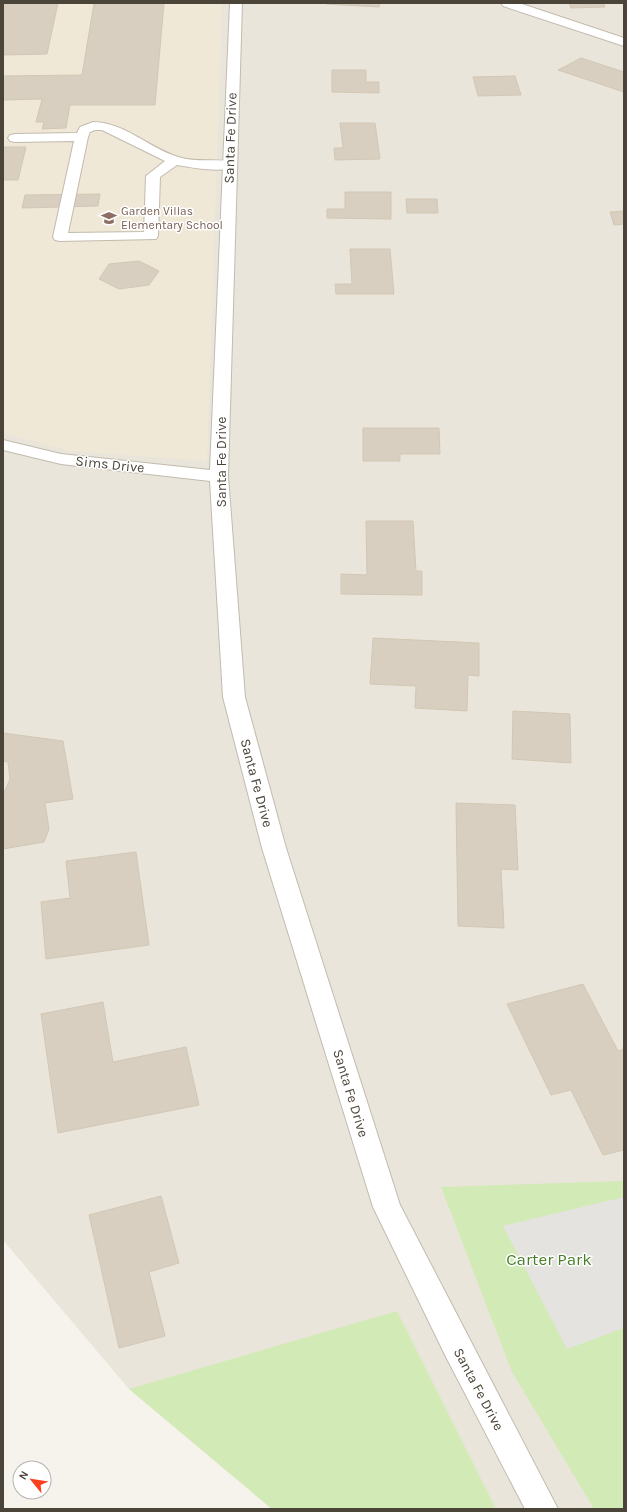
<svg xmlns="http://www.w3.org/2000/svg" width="627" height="1512" font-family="Karla,sans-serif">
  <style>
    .residential { fill: #eae5da }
    .education { fill: #efe8d6 }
    .green { fill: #d2eab5 }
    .parking { fill: #e5e3e0 }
    .building { fill: #d8cfc1; stroke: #d3c7b4 }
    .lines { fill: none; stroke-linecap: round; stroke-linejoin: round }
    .service-casing { stroke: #c2bbae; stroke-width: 2 }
    .minor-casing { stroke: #c2bbae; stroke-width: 2 }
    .service { fill: #fff; fill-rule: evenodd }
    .minor { fill: #fff; fill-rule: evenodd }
    .labels { text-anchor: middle; stroke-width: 3; stroke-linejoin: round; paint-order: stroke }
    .far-education-label { font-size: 12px; fill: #785e54; stroke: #fff; text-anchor: start }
    .street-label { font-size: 14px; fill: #4b4439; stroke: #fff }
    .near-park-label { font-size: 17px; fill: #4a7f2a; stroke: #fff }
  </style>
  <rect width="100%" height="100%" fill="#f6f3ec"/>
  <polygon class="residential" points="3,3 624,3 624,1509 272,1509 129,1389 3,1240"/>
  <polygon class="education" points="3,3 222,3 207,461 70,451 3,433"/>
  <g class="green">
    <polygon points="624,1181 624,1509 594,1509 512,1372 441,1187"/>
    <polygon points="397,1311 496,1509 272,1509 129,1389"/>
  </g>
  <polygon class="parking" points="624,1197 624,1328 567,1349 503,1226"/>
  <g class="building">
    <polygon points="3,3 58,3 47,54 3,55"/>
    <polygon points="94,3 164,3 155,105 70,105 66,128 42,129 44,122 36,122 42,99 3,100 3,76 82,75"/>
    <polygon points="327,3 380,3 379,7 326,4"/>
    <polygon points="569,3 603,3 605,7 571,8"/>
    <polygon points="581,58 624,72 624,92 558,70"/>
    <polygon points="332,70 366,70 366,82 379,82 379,93 332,92"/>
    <polygon points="515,76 521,95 478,96 473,77"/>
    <polygon points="340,123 375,123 380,159 335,160 334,148 343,148"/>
    <polygon points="3,147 26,147 18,180 3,180"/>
    <polygon points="345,192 391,192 391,219 327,218 327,209 345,209"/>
    <polygon points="100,194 98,206 22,208 25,195"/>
    <polygon points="406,199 437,199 438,213 407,213"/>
    <polygon points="624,211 624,224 614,225 610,212"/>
    <polygon points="350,249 390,249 394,294 336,294 335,284 352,284"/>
    <polygon points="139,261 159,271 149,285 119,289 99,279 109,264"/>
    <polygon points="363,428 439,428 440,454 400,454 400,461 363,461"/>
    <polygon points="366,521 413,521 416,571 422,571 422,595 341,594 341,574 367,575"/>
    <polygon points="373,638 479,643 479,676 468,675 467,711 415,708 416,686 370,684"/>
    <polygon points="513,711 570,714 571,763 512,759"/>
    <polygon points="3,733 63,741 73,799 45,803 49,829 44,842 3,849 3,795 10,779 8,762 3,761"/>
    <polygon points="456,803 515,805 518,870 501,869 504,928 458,926"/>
    <polygon points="136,852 149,945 46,959 41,902 70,898 66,861"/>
    <polygon points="583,984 618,1051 624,1049 624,1150 603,1155 571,1090 551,1095 507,1004"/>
    <polygon points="103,1002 113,1062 186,1047 199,1105 58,1133 41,1014"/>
    <polygon points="161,1196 179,1263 149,1272 165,1336 119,1348 89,1215"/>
  </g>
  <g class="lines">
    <g class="service-casing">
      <path id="service" d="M93,122c31,0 56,26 85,35 18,6 38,1 56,5l2,3 -2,3c-18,4 -39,0 -57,-3l-17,12 -2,59 -2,3 -96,2 -5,-1 -2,-3 21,-96 -59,1 -5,-1 -2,-3 2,-3 5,-1 62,-1 3,-6zM95,130h7l63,31 -19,15 -2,56 -76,1 20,-96 2,-5z"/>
    </g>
    <g class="minor-casing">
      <g id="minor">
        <polygon points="230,3 242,3 228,476 245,697 286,848 400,1205 558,1509 525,1509 446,1357 373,1207 262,848 223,697 210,481 61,464 3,450 3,440 61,454 210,470"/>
        <polygon points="501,3 519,3 624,38 624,46 503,6"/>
      </g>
    </g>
    <use href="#service" class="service"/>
    <use href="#minor" class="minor"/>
  </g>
  <defs>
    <g id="school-bare" transform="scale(1.2)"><path d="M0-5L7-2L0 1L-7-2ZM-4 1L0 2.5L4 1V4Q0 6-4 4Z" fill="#8d6e63" stroke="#fff" stroke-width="2.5" paint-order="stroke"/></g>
  </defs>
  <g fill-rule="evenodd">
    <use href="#school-bare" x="109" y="218"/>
  </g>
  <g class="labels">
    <g class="far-education-label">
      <text x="121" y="215">Garden Villas<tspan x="121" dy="14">Elementary School</tspan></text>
    </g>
    <g class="street-label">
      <text transform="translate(230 138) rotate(-88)" y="5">Santa Fe Drive</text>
      <text transform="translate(221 462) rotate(-90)" y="5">Santa Fe Drive</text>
      <text transform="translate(110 464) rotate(6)" y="5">Sims Drive</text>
      <text transform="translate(257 783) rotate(75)" y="5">Santa Fe Drive</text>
      <text transform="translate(351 1093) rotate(73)" y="5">Santa Fe Drive</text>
      <text transform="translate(479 1389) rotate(62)" y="5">Santa Fe Drive</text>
    </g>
    <g class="near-park-label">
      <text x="549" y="1265">Carter Park</text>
    </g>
  </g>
  <rect width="627" height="1512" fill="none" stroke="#4b4439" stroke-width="8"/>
  <g transform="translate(32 1480) rotate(300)"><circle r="19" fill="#ffffff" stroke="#b7b4b0"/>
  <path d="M0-3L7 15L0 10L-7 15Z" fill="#fc3f1d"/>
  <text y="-6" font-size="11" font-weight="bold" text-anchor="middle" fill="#4b4439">N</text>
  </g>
</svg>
